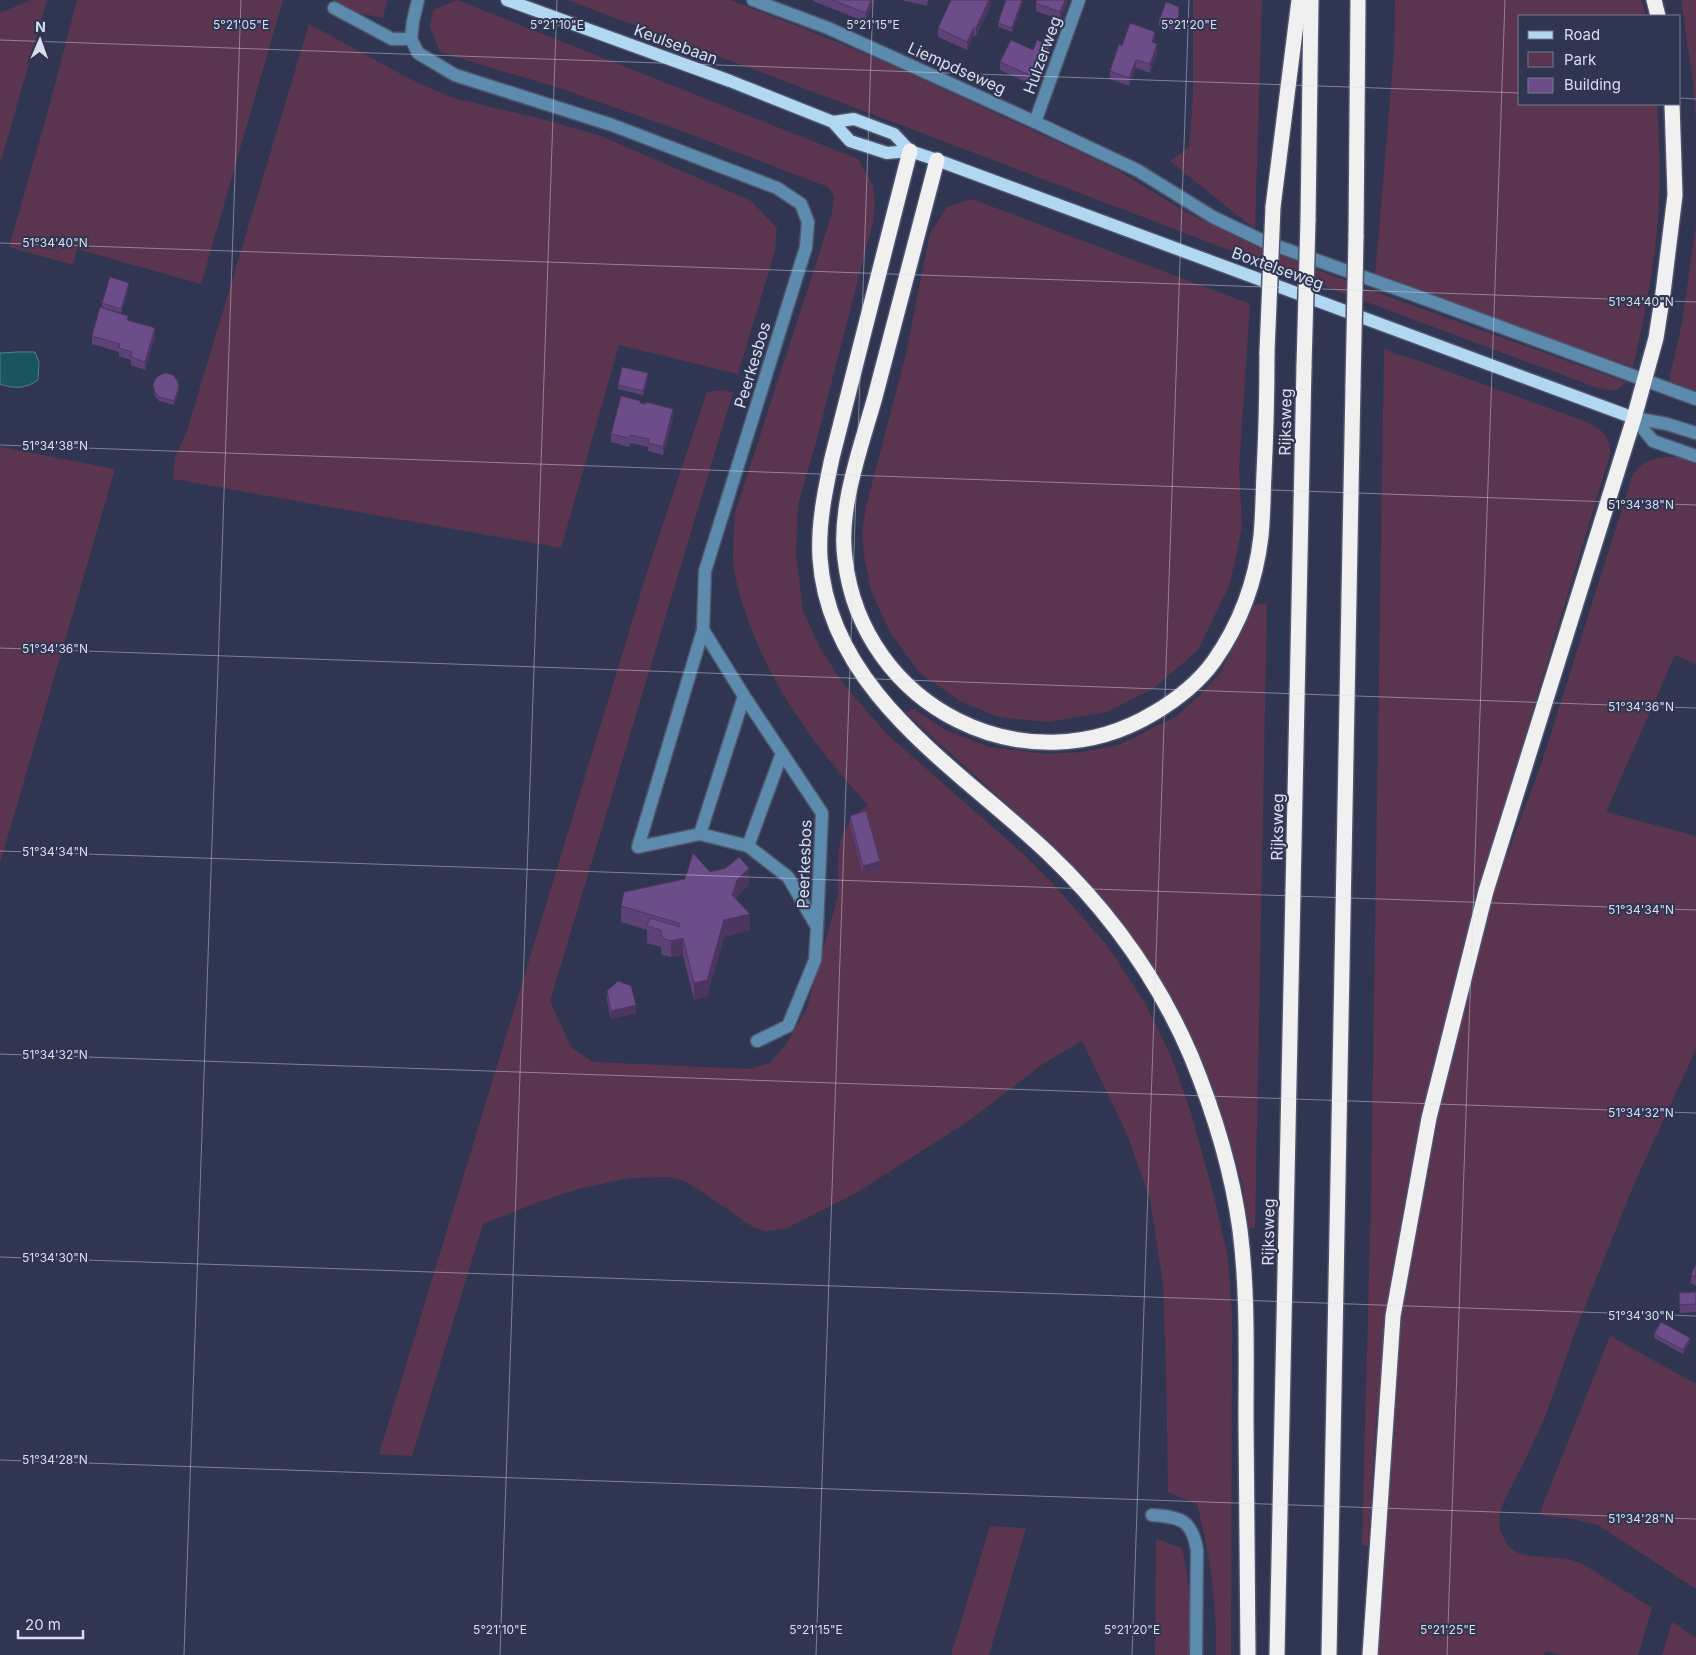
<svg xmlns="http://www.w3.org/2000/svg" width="1696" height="1655" font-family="Inter,sans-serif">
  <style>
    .green { fill: #5b354f }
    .water { fill: #1a555e; stroke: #537e8a }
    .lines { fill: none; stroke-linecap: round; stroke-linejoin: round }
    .minor-casing { stroke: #4e546d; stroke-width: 15 }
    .major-casing { stroke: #4e546d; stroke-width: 15 }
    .highway-casing { stroke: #4e546d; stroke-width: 18 }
    .minor { stroke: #5c8bad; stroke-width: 12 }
    .major { stroke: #b2d7f3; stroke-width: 12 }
    .highway { stroke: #f0f0f0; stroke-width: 15 }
    .highway-bridge-casing { stroke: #4e546d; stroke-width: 18; stroke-linecap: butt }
    .highway-bridge { stroke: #f0f0f0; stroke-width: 15 }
    .wall { fill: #5d4277 }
    .shaded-wall { fill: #4c3661 }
    .building { fill: #6c4d8a; stroke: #4c3661 }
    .ticks { fill: none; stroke: #d9deef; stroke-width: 1; stroke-opacity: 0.45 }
    .labels { text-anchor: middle; stroke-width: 4; stroke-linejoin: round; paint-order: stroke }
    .street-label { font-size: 16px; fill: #d9deef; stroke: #303651 }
    .ticks-label { font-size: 12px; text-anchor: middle; fill: #d9deef; stroke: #303651; stroke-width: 4; stroke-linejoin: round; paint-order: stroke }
  </style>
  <rect width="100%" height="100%" fill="#303651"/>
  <g class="green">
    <polygon points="31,0 47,0 0,164 0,13"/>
    <polygon points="77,0 283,0 201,284 77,249 73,265 9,247 48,111"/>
    <polygon points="333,0 387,0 383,18 358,13"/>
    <path d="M457,0l401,159 15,26 2,19 -2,18 -57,220 -18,62 -2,50 7,57 16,35 25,39 43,49 135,119 31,31 53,60 39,59 26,53 20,57 21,76 16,68 4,58 -1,340h-15c1,-51 -6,-102 -19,-151l-29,-12 -2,-127 -3,-81 -13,-85 -23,-65 -45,-93 -38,22 -77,59 -111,71 -71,36 -19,2 -11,-3 -59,-40 -14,-8 -13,-3 -39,1 -52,11 -39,13 -56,22 -71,232 -33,-2 270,-888 58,-174 15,-2 11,2 -183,609 21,46 22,15 155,7 22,-6 17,-20 20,-35 31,-112v-33l2,-22 12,-24 16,-12c-48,-53 -91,-109 -117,-177 -8,-21 -16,-46 -18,-70 0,-15 1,-30 2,-45l97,-299 2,-18 -6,-9 -146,-56 -123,-43 -119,-36 -10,-25 3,-17z"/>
    <path d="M567,0h163l75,29 75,31 232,107 74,45 68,33 121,47 251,90 -9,8h-12l-10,-3c-344,-126 -685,-261 -1028,-387z"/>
    <polygon points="1193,0 1262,0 1255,229 1170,161 1189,147 1193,99"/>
    <path d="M1395,0h246l5,16h-126v88h137c2,38 4,76 1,115 -4,50 -14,99 -25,148l-258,-90 19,-224z"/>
    <polygon points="1681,0 1696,0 1696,124 1693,81"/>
    <polygon points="309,24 410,79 453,98 542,119 601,136 751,201 777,228 775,251 738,374 619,345 561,548 173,479 175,457 186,434"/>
    <polygon points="972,199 1250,304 1239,468 1242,527 1230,584 1198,650 1154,688 1107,712 1047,722 998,717 960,701 920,673 891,634 871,591 864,555 862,532 866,507 906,354 930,233 947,207"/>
    <polygon points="1696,224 1696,390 1694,391 1669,381 1682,323"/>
    <path d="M1384,348l14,7 13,3 176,64c15,7 24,15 23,32l-116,385 -28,99 -44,180 -16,84 -21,141 -9,79 -8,124 -6,-1 9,-347z"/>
    <polygon points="0,447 115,469 0,863"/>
    <path d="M1665,457h13l18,7v200l-21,-9 -69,157 90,24v213l-62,135 -58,145 -31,88 -19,41 -24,47 -3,12 1,13 8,16 10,7 15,3 35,3 15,5 69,44 -14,47h-77l-15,-4 -2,4h-179l25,-260 11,-79 31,-167 16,-78 45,-178 49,-131 90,-285c8,-14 17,-18 33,-20z"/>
    <polygon points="1255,604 1267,604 1255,1229 1249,1228 1242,1182 1227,1130 1210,1079 1169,995 1133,938 1094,888 1051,844 906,713 914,709 945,730 989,747 1046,754 1082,752 1119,745 1175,717 1199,696 1220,673"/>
    <polygon points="1610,1336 1696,1384 1696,1589 1598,1525 1574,1519 1540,1515 1544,1502"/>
    <polygon points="990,1526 1026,1528 989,1655 951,1655"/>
    <path d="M1156,1539l26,9c8,36 10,70 9,107h-36z"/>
    <polygon points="1672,1622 1696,1638 1696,1655 1662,1655"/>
  </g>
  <path class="water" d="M18,352h17l4,10 -1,18c-12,9 -25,9 -38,4v-31z"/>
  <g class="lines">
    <g class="minor-casing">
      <g id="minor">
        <polyline points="418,0 413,21 411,39 418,53 455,75 612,125 777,188 801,204 808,222 806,247 705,571 703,630 744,696 822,813 817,927"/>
        <polyline points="753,0 828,28 1035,122 1137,170 1213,217 1263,241 1414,295 1696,399"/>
        <polyline points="334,8 392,39 411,39"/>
        <polyline points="1035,122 1079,0"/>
        <polyline points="1634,418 1653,441 1696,456"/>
        <polyline points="1634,418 1667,424 1696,433"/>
        <polyline points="703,630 638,847 700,834 748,846 788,877 817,927 815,960 788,1026 757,1041"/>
        <polyline points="700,834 744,696"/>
        <polyline points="748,846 782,753"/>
        <path d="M1152,1515c29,2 40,5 45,35l-1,105"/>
      </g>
    </g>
    <g class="major-casing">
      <g id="major">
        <polyline points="507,0 730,81 833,122 854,119 894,134 910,151"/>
        <polyline points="833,122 850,141 887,153 910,151 937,160 1634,418"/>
      </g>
    </g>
    <g class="highway-casing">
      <g id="highway">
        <polyline points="1654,0 1658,16"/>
        <path d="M910,151l-78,307c-7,33 -14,66 -12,100 9,135 140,211 228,295 61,58 110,126 143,203 23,56 41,114 49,174 8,63 6,127 6,189 1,79 1,157 2,236"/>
        <path d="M937,160c-21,79 -42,158 -62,237 -14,50 -37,111 -30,162 17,148 181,231 309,154 22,-13 45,-31 60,-52 26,-37 42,-81 47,-125 2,-21 2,-41 3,-62 2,-40 3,-81 3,-122"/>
        <polyline points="1273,207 1299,0"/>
        <polyline points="1308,220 1311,0"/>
        <polyline points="1356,237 1358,0"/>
        <polyline points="1277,1655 1304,366"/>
        <polyline points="1329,1655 1353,385"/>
        <polyline points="1370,1655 1393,1316 1429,1118 1486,891 1634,418 1656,338 1663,293 1675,195 1672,104"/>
      </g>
    </g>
    <use href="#minor" class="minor"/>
    <use href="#major" class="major"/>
    <use href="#highway" class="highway"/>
    <g class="highway-bridge-casing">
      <g id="highway-bridge">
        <polyline points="1267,352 1273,207"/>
        <polyline points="1304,366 1308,220"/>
        <polyline points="1353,385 1356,237"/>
      </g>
    </g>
    <use href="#highway-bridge" class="highway-bridge"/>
  </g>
  <g class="wall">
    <polygon points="813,0 874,0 866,22 813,1"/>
    <polygon points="901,0 928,0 927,6"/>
    <polygon points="991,0 991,5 976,36 974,35 967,50 938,37 938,28"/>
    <polygon points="1023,0 1012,32 998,27 998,23"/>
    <polygon points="1037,0 1068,0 1060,20 1036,11 1036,3"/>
    <polygon points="1179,7 1178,32 1159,26 1159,21"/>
    <polygon points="1155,40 1154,43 1157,53 1150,73 1136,68 1129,86 1110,79 1110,71 1122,46"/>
    <polygon points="1033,50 1050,54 1034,86 1000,70 1000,62"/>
    <polygon points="129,287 121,313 102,307 102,303"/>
    <polygon points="128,320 155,336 145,370 131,365 131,360 119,356 119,352 92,344 92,336"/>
    <polygon points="648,378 643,395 618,389 618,385"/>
    <polygon points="153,385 179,390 174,405 159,401 155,396"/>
    <polygon points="640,403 673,418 663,455 648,451 648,447 630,443 629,447 611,442 611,434"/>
    <polygon points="850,816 880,869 863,874 850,824"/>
    <polygon points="710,872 749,885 737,896 736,899 750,930 724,937 707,996 694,1000 683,955 671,957 662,955 661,947 647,943 647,930 621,922 621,906 685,879"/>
    <polygon points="607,991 636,1013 611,1019 607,1000"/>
    <polygon points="1696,1264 1696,1286 1691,1283 1691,1275"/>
    <polygon points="1696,1292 1696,1312 1680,1313 1679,1293"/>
    <polygon points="1654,1334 1690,1342 1683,1354 1654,1338"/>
  </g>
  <g class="shaded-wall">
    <polygon points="871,0 874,0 866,22 866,13"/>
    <polygon points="989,0 991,0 991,5 976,36 976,28"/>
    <polygon points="1022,0 1023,0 1023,2 1012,32 1012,28"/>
    <polygon points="1065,0 1068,0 1060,20 1060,12"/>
    <polygon points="974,27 974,35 967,50 967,42"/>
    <polygon points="1155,32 1155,40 1152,51 1152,42"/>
    <polygon points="1157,44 1157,53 1150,73 1150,64"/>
    <polygon points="1050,46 1050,54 1034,86 1034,77"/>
    <polygon points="1136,60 1136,68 1129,86 1129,78"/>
    <polygon points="129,283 129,287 121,313 121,309"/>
    <polygon points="155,328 155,336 145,370 145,362"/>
    <polygon points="648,373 648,378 643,395 643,391"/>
    <polygon points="179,386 179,390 174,405 174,401"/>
    <polygon points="673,409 673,418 663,455 663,447"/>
    <polygon points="880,861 880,869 863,874 863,866"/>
    <polygon points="749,868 749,885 737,896 732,912 732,895 737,880"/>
    <polygon points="750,914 750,930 724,937 707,996 694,1000 694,983 724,920"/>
    <polygon points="683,938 683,955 671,957 671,941"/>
    <polygon points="636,1005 636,1013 611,1019 611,1011"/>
    <polygon points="1690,1338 1690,1342 1683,1354 1683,1350"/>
  </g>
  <g class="building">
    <polygon points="832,0 871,0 866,13"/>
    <polygon points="951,0 989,0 976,28 974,27 967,42 938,28"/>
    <polygon points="1006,0 1022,0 1012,28 998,23"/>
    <polygon points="1037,0 1065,0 1060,12 1036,3"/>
    <polygon points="1166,2 1179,7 1178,28 1159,21"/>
    <polygon points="1130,23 1155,32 1152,42 1157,44 1150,64 1136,60 1129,78 1110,71 1119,44 1122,46"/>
    <polygon points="1011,40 1033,50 1037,40 1050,46 1034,77 1000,62"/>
    <polygon points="110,277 129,283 121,309 102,303"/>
    <polygon points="100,307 128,316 127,320 155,328 145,362 131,357 132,352 119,348 120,344 92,336"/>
    <polygon points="622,367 648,373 643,391 618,385"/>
    <polygon points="166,373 173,375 177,380 179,386 174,401 159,397 155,392 153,385 155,379 160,375"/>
    <polygon points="621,396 640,401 640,403 646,404 646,402 673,409 663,447 648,443 649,439 630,435 629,438 611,434"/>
    <polygon points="866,811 880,861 863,866 850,816"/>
    <polygon points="693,853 710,872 726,868 739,857 749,868 737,880 732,895 750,914 724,920 707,980 694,983 683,938 671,941 662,938 661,930 647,926 650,918 680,927 679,923 621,906 624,892 685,879"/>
    <polygon points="618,981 631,986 636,1005 611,1011 607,991"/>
    <polygon points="1696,1264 1696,1277 1691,1275"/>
    <polygon points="1696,1292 1696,1304 1680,1305 1679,1293"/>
    <polygon points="1661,1322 1690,1338 1683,1350 1654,1334"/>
  </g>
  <path class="ticks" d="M0,40l1520,53M1680,98l16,1M0,243l1696,59M0,445l1696,60M0,648l1696,60M0,851l1696,59M0,1054l1696,59M0,1257l1696,59M0,1460l1696,59M184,1655l57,-1655M500,1655l57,-1655M816,1655l57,-1655M1132,1655l57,-1655M1447,1655l58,-1655"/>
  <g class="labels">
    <g class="street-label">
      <text transform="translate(676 44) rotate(20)" y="6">Keulsebaan</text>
      <text transform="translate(1042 55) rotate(-70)" y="6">Hulzerweg</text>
      <text transform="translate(957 68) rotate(24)" y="6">Liempdseweg</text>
      <text transform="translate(1278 268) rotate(20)" y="6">Boxtelseweg</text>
      <text transform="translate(752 365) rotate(-73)" y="6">Peerkesbos</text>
      <text transform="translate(1285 422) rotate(-89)" y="6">Rijksweg</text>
      <text transform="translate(1277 827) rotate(-89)" y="6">Rijksweg</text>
      <text transform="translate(804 864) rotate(-88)" y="6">Peerkesbos</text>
      <text transform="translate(1268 1232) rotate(-89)" y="6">Rijksweg</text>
    </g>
  </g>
  <g class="ticks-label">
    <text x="241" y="29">5°21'05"E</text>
    <text x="557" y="29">5°21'10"E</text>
    <text x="873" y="29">5°21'15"E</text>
    <text x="1189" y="29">5°21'20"E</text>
    <text x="55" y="247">51°34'40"N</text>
    <text x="1641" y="306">51°34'40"N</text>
    <text x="55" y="450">51°34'38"N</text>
    <text x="1641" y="509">51°34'38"N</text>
    <text x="55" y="653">51°34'36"N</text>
    <text x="1641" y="711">51°34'36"N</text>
    <text x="55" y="856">51°34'34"N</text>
    <text x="1641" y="914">51°34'34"N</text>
    <text x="55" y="1059">51°34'32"N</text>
    <text x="1641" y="1117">51°34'32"N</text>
    <text x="55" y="1262">51°34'30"N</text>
    <text x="1641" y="1320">51°34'30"N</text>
    <text x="55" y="1464">51°34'28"N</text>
    <text x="1641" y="1523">51°34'28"N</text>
    <text x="500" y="1634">5°21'10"E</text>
    <text x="816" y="1634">5°21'15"E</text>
    <text x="1132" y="1634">5°21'20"E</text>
    <text x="1448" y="1634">5°21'25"E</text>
  </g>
  <rect x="1518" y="15" width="162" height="90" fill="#303651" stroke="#747990"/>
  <rect x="1528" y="31" width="25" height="8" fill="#b2d7f3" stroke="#747990"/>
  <text x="1564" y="40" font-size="15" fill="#d9deef">Road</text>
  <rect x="1528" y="52" width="25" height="15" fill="#5b354f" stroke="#747990"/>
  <text x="1564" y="65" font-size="15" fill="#d9deef">Park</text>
  <rect x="1528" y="78" width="25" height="15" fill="#6c4d8a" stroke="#747990"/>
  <text x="1564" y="90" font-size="15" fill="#d9deef">Building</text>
  <g transform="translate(40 40) rotate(2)" stroke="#303651" stroke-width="4" paint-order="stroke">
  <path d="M0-4L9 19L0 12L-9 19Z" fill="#d9deef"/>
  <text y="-8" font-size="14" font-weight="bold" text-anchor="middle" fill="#d9deef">N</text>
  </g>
  <path d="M18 1630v8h65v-8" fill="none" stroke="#d9deef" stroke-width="2.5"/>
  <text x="25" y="1630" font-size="15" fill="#d9deef" stroke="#303651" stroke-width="4" paint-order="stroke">20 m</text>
</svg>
